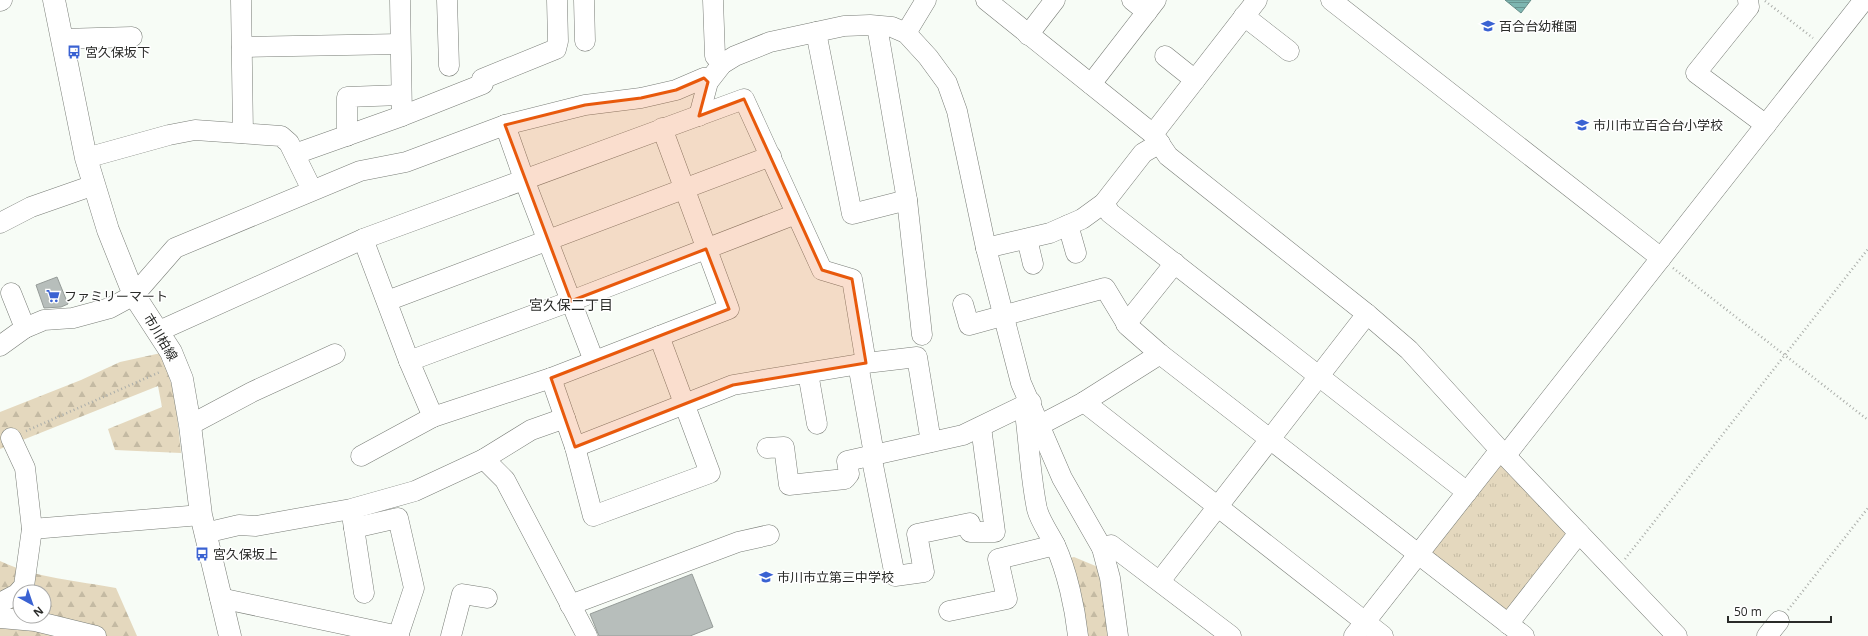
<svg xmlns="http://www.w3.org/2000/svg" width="1868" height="636" font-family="'Open Sans','Noto Sans JP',sans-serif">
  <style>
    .grass { fill: url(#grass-tufts) }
    .forest { fill: url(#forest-firs); fill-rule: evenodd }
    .water { fill: url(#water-rules); stroke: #648c88 }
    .building { fill: #b7bebb; stroke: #969c99 }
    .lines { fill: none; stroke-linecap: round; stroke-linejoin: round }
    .minor-casing { stroke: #797d77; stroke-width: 21 }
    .major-casing { stroke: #797d77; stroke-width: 23 }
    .path { stroke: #aaada9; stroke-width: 2.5; stroke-dasharray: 1 3; stroke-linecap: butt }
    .minor { stroke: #fff; stroke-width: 20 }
    .major { stroke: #fff; stroke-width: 22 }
    .marked { fill: #e8590c; fill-opacity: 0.2; stroke: #e8590c; stroke-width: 3; stroke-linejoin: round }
    .labels { text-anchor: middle; stroke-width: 3; stroke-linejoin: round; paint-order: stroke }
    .poi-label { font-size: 13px; fill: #2a2b29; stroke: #fff; text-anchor: start }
    .street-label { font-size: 13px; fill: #2a2b29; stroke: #fff }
    .neighbourhood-label { font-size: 14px; fill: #2a2b29; stroke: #fff }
  </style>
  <defs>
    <pattern id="grass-tufts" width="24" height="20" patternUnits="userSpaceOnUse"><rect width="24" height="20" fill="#e4d8be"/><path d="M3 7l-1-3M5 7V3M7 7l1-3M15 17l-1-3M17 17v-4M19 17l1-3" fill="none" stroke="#c4baa3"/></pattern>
    <pattern id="forest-firs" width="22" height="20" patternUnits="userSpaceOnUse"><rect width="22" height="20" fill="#e4d8be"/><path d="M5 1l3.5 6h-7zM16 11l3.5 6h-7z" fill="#c4baa3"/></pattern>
    <pattern id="water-rules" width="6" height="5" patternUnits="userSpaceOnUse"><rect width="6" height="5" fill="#7db6b1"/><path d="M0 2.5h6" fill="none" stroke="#679490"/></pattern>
  </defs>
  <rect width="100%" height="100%" fill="#f7fcf6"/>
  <polygon class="grass" points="1500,450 1579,533 1508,624 1418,554"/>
  <g class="forest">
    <polygon points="161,353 175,395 181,453 115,450 108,429 162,407 158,386 0,449 0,412 81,380 120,362"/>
    <polygon points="1074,557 1098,567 1110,636 1079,636 1066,559"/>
    <path d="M 0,561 C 36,578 78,581 116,588 L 137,636 L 0,636 ZM 20,592 L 44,592 L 44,616 L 20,616 Z"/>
  </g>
  <polygon class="water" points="1505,0 1531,0 1521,13"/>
  <g class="building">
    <polygon points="57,277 68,304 61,307 44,308 36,285"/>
    <polygon points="692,574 713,627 690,636 599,636 590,614"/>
  </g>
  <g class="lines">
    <g class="minor-casing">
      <g id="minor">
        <polyline points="241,0 243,133"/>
        <polyline points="400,0 402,116"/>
        <polyline points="447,0 449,66"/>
        <polyline points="584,0 585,41"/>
        <polyline points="713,0 715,56 722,64"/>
        <polyline points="986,0 1153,134 1168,156 1367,314 1409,350 1500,450 1677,636"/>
        <polyline points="1132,0 1147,12"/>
        <polyline points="1331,0 1661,258"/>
        <polyline points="1748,0 1749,7 1696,73 1766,125"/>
        <polyline points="0,1 2,0"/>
        <polyline points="1244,16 1289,51"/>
        <polyline points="877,26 907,200 922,335"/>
        <polyline points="816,32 852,214 907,200"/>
        <polyline points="906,33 926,0"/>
        <polyline points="1028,35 1055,0"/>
        <polyline points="62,39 132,37"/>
        <polyline points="242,47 400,44"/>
        <polyline points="1165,56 1195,80"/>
        <polyline points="1091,84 1156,0"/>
        <polyline points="699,116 708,82 722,64 735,56 770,42 844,26 870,25 892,27 906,33 928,57 947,83 957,111 986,248 1021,383 1062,478 1102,548 1110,578 1118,636"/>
        <polyline points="505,125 524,179 594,361"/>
        <polyline points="1153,134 1257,0"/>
        <polyline points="347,136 347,97 401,95"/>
        <polyline points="295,154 402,116 483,84 482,79 556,49 558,41 557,0"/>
        <polyline points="86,158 169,135 195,130 281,136 289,143 312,190"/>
        <polyline points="1104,203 1110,213 1467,492"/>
        <polyline points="0,223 31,207 94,185"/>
        <polyline points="1068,225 1076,253"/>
        <polyline points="363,239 409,361 433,417 551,378 729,309 662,128"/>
        <polyline points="1027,239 1033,264"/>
        <polyline points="986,248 1050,233 1082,219 1104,203 1143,153 1160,143"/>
        <polyline points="11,293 25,328"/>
        <polyline points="387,301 771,156"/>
        <polyline points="963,304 969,325 1105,288 1128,326 1160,354 1524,636"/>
        <polyline points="1126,324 1175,263"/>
        <polyline points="159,331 363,239 744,99 822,270 852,279 866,363"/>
        <polyline points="0,346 25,328 44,320 73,318 110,308 134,295 175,248 360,171 406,162 505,125 585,105 641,98 676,90 704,78 708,82"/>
        <polyline points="409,361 571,301 796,214"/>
        <polyline points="858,364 874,454"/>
        <polyline points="808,373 817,424"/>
        <polyline points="551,378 575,447 593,516 710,473 659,336"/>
        <polyline points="1084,402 1383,636"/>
        <path d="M 1024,405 C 1029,440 1030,475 1037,509 C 1040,521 1049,533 1055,545 C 1067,571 1075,608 1078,636"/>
        <polyline points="190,425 252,392 335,354"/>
        <polyline points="1040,425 1084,402 1160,354"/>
        <polyline points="575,447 733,385 866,363 917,357 931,442"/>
        <polyline points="767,448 784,447 789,485 845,479 849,474 847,461 963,435 1031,402"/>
        <polyline points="871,455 895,576 924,572 917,534 970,523 970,532 995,532 981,427"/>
        <polyline points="1506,455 1864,0"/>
        <polyline points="361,456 433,417"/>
        <polyline points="484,459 505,480 587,636"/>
        <polyline points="352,515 364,593"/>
        <polyline points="354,528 398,518 414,588 398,636"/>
        <polyline points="32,529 201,515"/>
        <polyline points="205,533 239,525 256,526 351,509 415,491 484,459 531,430 565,418"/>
        <polyline points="1102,548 1111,545 1231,636"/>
        <polyline points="1160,581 1367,314"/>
        <polyline points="220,598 399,636"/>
        <polyline points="0,603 17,594 24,586 32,529 25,468 11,438"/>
        <polyline points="570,605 738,542 769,535"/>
        <polyline points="949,611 1007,599 998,559 1055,545"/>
        <polyline points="0,618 35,621 96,636"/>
        <polyline points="1508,624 1579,533"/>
        <polyline points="451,636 462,594 487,598"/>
        <polyline points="1354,636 1500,450"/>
        <polyline points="1767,636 1779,621"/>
      </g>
    </g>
    <g class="major-casing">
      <polyline id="major" points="54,0 86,158 108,230 134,295 171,352 182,379 190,425 201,515 230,636"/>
    </g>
    <g class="path">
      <polyline points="1765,1 1813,38"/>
      <polyline points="1673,268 1868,420"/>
      <polyline points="26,431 160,372"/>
      <polyline points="1625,559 1868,249"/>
      <polyline points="1788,610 1868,508"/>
    </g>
    <use href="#minor" class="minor"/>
    <use href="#major" class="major"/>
  </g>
  <path class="marked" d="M 704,78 L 708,82 L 699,116 L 744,99 L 822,270 L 852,279 L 866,363 L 733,385 L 575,447 L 551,378 L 729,309 L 706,249 L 571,301 L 505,125 L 585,105 L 641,98 L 676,90 Z"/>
  <defs>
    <g id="school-bare" transform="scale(1.08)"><path d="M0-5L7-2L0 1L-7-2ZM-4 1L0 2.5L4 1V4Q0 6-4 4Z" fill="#3a62d2" stroke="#fff" stroke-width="2.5" paint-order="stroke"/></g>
    <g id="bus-bare" transform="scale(1.08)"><path d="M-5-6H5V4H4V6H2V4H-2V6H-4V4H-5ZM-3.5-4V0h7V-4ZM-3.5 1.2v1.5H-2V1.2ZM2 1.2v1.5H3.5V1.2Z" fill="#3a62d2" stroke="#fff" stroke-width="2.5" paint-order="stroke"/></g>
    <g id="supermarket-bare" transform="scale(1.08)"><path d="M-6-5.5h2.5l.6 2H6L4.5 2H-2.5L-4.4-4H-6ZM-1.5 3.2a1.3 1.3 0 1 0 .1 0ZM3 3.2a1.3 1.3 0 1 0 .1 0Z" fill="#3a62d2" stroke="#fff" stroke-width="2.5" paint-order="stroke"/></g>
  </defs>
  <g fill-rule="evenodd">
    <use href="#school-bare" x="1488" y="26"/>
    <use href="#bus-bare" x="74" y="52"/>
    <use href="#school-bare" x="1582" y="125"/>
    <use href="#supermarket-bare" x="53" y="296"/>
    <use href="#bus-bare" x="202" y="554"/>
    <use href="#school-bare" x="766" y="577"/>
  </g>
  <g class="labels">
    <g class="poi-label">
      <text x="1499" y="31">百合台幼稚園</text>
      <text x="85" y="57">宮久保坂下</text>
      <text x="1593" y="130">市川市立百合台小学校</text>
      <text x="64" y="301">ファミリーマート</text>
      <text x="213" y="559">宮久保坂上</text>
      <text x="777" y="582">市川市立第三中学校</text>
    </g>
    <g class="street-label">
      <text transform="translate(161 337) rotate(59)" y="5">市川柏線</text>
    </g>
    <g class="neighbourhood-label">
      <text x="571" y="310">宮久保二丁目</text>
    </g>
  </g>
  <g transform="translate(32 604) rotate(140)"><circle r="19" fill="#ffffff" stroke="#aaaaa9"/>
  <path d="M0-3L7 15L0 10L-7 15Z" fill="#3a62d2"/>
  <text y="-6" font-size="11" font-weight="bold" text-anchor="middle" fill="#2a2b29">N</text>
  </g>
  <path d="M1728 616v6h103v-6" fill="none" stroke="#2a2b29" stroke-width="2"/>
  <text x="1734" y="616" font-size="12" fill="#2a2b29" stroke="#ffffff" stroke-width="3" paint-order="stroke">50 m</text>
</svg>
